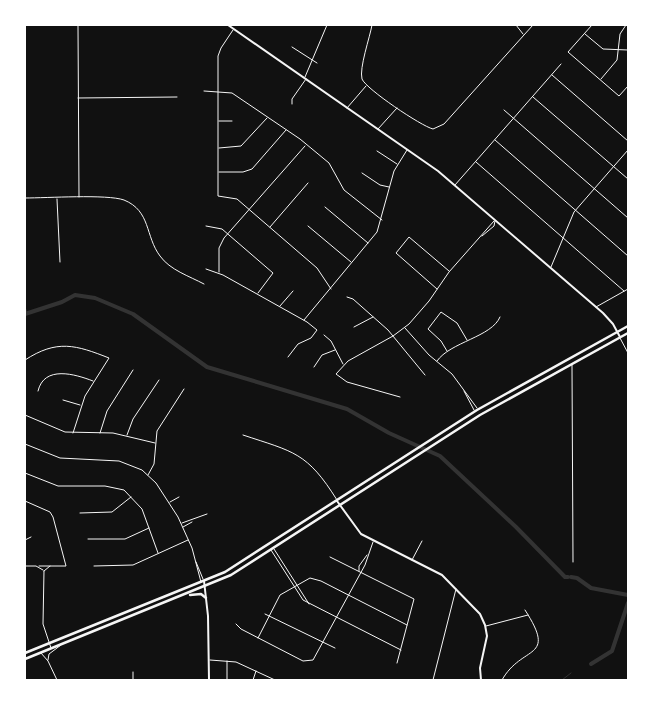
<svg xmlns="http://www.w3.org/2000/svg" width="653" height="705" font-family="'Crimson Pro',serif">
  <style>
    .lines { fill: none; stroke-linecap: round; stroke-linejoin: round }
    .stream { stroke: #333; stroke-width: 1 }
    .river { stroke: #333; stroke-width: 4 }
    .minor { stroke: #f5f5f5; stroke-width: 1 }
    .secondary { stroke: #f5f5f5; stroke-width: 2 }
    .primary { stroke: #f5f5f5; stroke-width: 2.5 }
  </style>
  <rect width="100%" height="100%" fill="#111"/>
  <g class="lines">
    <g class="stream">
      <polyline points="25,307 27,313"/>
      <polyline points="562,680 571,673"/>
    </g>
    <g class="river">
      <polyline points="25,314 62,302 75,295 95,298 133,314 207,367 347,409 389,433 440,456 516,527 565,577 568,577"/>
      <polyline points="571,577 577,578 591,588 628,595"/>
      <polyline points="591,664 612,651 628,603"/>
    </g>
    <g class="minor">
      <polyline points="78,25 79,197"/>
      <path d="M 372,25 C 370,37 359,68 362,79 C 366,89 421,126 433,129 L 444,124 L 533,25"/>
      <polyline points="516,25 523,34"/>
      <polyline points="592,25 568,52 619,96 628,86"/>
      <polyline points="233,30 221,48 218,56 218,196 237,199 317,268 331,289"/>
      <polyline points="585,34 603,49 628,50"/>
      <polyline points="292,47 317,63"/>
      <polyline points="552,75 628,141"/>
      <polyline points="305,77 327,25"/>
      <polyline points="601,79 617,60 620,34 626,25"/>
      <polyline points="204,91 232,93 300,139 329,163 344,190 382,220"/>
      <polyline points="533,97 628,179"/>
      <polyline points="78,98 177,97"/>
      <polyline points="292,104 292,99 306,79"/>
      <polyline points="347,108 366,86"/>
      <polyline points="504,110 628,218"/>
      <polyline points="219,121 232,121"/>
      <polyline points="378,129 397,108"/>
      <polyline points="495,140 628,256"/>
      <polyline points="219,148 241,146 267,118"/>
      <polyline points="377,151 397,164"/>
      <polyline points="476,162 624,291"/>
      <polyline points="219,172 243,172 252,169 286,130"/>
      <polyline points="362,173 380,185 389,187"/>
      <polyline points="455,185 561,64"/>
      <path d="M 25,198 C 47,198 107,194 124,200 C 151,211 145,236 160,256 C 170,270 189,276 204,284"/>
      <polyline points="57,199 60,262"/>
      <polyline points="325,207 368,243"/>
      <polyline points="206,226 222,229 273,273 258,293"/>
      <polyline points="308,226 351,262"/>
      <polyline points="270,227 308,183"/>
      <polyline points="482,236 494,226 495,221"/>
      <polyline points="551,267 574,212 628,150"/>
      <polyline points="206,269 223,275 307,322 317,330 311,338 298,344 288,357"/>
      <polyline points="219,272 219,248 224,238 305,146"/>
      <polyline points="437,289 396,253 409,237 449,271"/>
      <polyline points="347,297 353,299 388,330 425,375"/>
      <polyline points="280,306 293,291"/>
      <polyline points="596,307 628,289"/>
      <polyline points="304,320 377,232 394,171 407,150"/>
      <polyline points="354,327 373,317"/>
      <polyline points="405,328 429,355 452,374 477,408"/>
      <polyline points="324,335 331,341 343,364"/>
      <polyline points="620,338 628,353"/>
      <polyline points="447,351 441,341 428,329 441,312 457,323 467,340"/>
      <path d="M 25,360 C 57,339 76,345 109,358 L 85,396 L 73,433"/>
      <path d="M 437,361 C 450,342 492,337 500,317"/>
      <polyline points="572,365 573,562"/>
      <polyline points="314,367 322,355 335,350"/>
      <path d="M 38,391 C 44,365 75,374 93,381"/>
      <polyline points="464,391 474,410"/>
      <polyline points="400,397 347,382 336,374 348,361 393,336 409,324 429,301 449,272 494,221"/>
      <polyline points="63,400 80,405"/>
      <polyline points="25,415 65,432 113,433 155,443"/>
      <polyline points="100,433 107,411 133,370"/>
      <polyline points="127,435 133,419 159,380"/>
      <path d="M 243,435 C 294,452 307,452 337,500"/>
      <polyline points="25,444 60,458 119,461 142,470 156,483 178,517 192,548 201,582"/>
      <polyline points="25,473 58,486 105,486 124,490 142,509 158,553"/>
      <polyline points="148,475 154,464 157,431 184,389"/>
      <polyline points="25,501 50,512 53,517 66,566 50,566 44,571"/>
      <polyline points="170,502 179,497"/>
      <polyline points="80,513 112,512 131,497"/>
      <polyline points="182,523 207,514"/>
      <polyline points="183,527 192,522"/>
      <polyline points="88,539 125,539 149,528"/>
      <polyline points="25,540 31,537"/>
      <polyline points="274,549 309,604"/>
      <polyline points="271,550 303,600 401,650"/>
      <polyline points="330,557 414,599 397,663"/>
      <polyline points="412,560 422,541"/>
      <polyline points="196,562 203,579"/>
      <polyline points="25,566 36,566 43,570"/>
      <polyline points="39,566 50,566"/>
      <polyline points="94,566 133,565 188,540"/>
      <polyline points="44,571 43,624 51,648"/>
      <polyline points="359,571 359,566 367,555"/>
      <polyline points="265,614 335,648"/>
      <polyline points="236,624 241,629 303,661 313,660 365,565 373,542"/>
      <polyline points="486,626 528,615"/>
      <polyline points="258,638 280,595 310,578 321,581 407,625"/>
      <polyline points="41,653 48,661 57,680"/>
      <polyline points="48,660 49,654 61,645"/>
      <polyline points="210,660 236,662 275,680"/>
      <polyline points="133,672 133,680"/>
      <polyline points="227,680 227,661"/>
      <polyline points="253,680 256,671"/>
      <polyline points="433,680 456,589"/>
      <path d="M 502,680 C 522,644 558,661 525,610"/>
    </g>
    <g class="secondary">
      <polyline points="228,25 438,171 603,313 613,324 620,337"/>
      <polyline points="337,501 361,534 442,575 480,614 485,625 487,636 480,668 481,680"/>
      <polyline points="204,581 208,616 209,680"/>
    </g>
    <g class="primary">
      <polyline points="190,595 201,594 206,598"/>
      <polyline points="25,653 225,572 477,410 628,326"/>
      <polyline points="25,659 231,575 480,415 628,333"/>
    </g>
  </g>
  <rect width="653" height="705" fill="none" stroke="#ffffff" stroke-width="52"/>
</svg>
